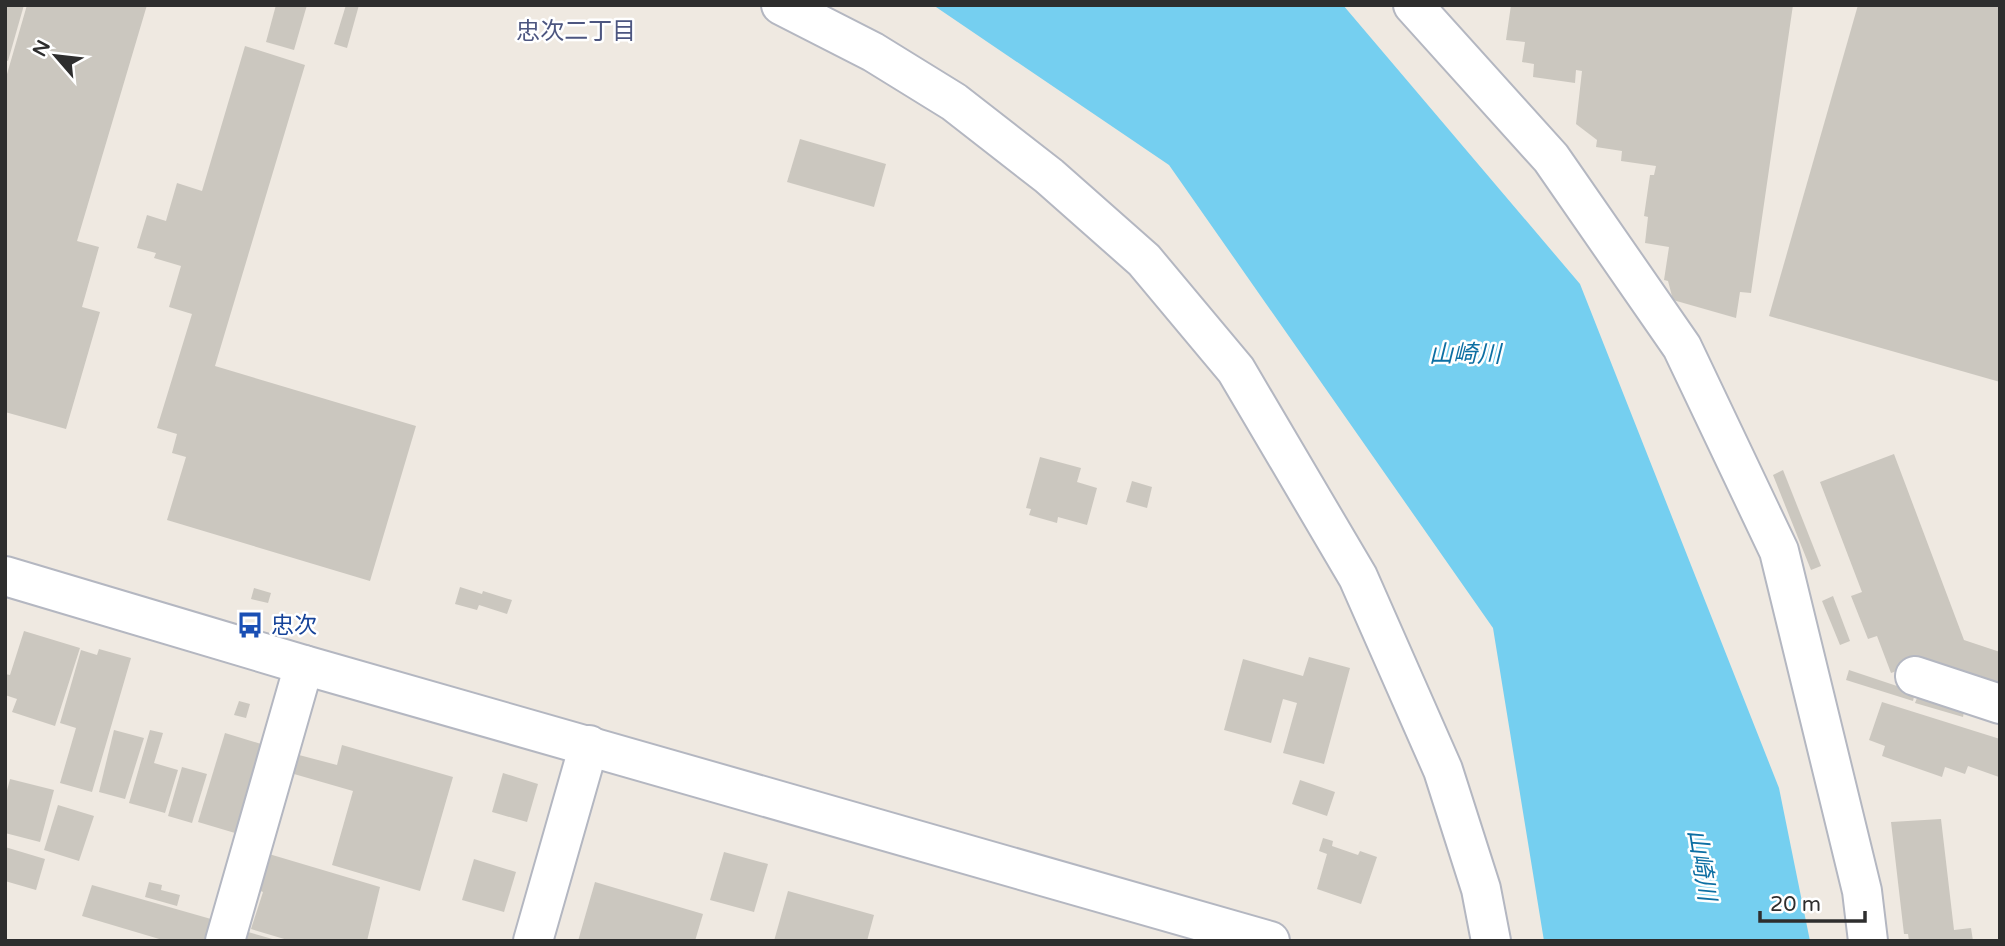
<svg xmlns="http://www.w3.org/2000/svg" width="2005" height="946" font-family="'Varela Round','Noto Sans JP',sans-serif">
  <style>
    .water { fill: #75cff0 }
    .building { fill: #cbc7bf }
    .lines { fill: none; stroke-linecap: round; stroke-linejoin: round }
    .minor-casing { stroke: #b4b7c1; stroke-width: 42 }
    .minor { stroke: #fff; stroke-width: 38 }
    .labels { text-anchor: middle; stroke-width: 5; stroke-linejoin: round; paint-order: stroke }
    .transit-label { font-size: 23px; fill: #164399; stroke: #fff; text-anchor: start }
    .neighbourhood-label { font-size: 24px; fill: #4d5680; stroke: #fff }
    .water-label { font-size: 24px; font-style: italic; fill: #0d6fa3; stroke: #fff }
  </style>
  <rect width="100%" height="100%" fill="#efe9e1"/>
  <polygon class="water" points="933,5 1343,5 1580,284 1779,788 1810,941 1544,941 1493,628 1169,165"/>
  <g class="building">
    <polygon points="5,5 24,5 8,61 5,60"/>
    <polygon points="27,5 147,5 77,241 99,247 82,307 100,312 66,429 5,412 5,81"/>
    <polygon points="276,5 307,5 294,50 266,42"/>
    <polygon points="346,5 359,5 347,48 334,44"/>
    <polygon points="1511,5 1793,5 1751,293 1740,292 1736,318 1673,300 1668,281 1664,280 1669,247 1645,243 1648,217 1644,216 1650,175 1654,175 1656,166 1621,161 1622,151 1596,147 1597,140 1576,124 1582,71 1576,70 1575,83 1533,77 1534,64 1522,62 1525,42 1506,40"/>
    <polygon points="1858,5 2000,5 2000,382 1769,316"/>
    <polygon points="245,46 305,65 215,366 416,426 370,581 167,520 186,457 172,453 177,434 157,428 192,314 169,307 181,266 154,258 156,253 137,248 147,215 166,221 177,183 202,191"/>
    <polygon points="800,139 886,164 874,207 787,182"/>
    <polygon points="1894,454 1964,640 2000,652 2000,692 1914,665 1891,673 1877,636 1868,639 1851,596 1862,592 1820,482"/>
    <polygon points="1040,457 1081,468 1077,482 1097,488 1087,525 1058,517 1057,523 1029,515 1031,509 1026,508"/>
    <polygon points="1783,470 1821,566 1811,570 1773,475"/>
    <polygon points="1132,481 1152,487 1147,508 1126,502"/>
    <polygon points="460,587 482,594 483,591 512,600 507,614 479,605 477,610 455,604"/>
    <polygon points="254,588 271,593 268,603 251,599"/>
    <polygon points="1833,596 1850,641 1840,645 1822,601"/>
    <polygon points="24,631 80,648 55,726 12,712 17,699 5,695 5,674 10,675"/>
    <polygon points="99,649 131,658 92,792 60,783 76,728 60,723 81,650 97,655"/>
    <polygon points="1309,657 1350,668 1324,764 1283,753 1297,703 1283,699 1271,743 1224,730 1243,659 1303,676"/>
    <polygon points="1849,670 1915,692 1913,701 1846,680"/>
    <polygon points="1919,693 1965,707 1963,717 1915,703"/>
    <polygon points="239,701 250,704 246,718 234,715"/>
    <polygon points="1882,702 2000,739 1999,777 1968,766 1965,774 1945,767 1942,777 1882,756 1885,746 1869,740"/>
    <polygon points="114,730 144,738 125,799 99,792"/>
    <polygon points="150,730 163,733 154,763 178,770 165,813 129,803"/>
    <polygon points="225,733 261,744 235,833 198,822"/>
    <polygon points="342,745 453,777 420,891 332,865 353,791 294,774 299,755 337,765"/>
    <polygon points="182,767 207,774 192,823 168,816"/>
    <polygon points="503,773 538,784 527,822 492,812"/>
    <polygon points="10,779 54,790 40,842 5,833 5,798"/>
    <polygon points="1300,780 1335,792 1327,816 1292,804"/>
    <polygon points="58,805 94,816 79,861 44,850"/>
    <polygon points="1941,819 1954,930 1971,928 1973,941 1909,941 1908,934 1904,934 1891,822"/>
    <polygon points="1323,838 1333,841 1332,846 1358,855 1360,851 1377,857 1361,904 1317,889 1327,854 1319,851"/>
    <polygon points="5,847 45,859 36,890 5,881"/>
    <polygon points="724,852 768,864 754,912 710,900"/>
    <polygon points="269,854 380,887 367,941 291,941 251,929 263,892 258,890"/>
    <polygon points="474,859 516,872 504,912 462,900"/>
    <polygon points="149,882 162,885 161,890 180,895 177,906 145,897"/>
    <polygon points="595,882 703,914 695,941 578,941"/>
    <polygon points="92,885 211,919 204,941 166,941 82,916"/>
    <polygon points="788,891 874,915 867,941 774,941"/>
    <polygon points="248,932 276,940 276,941 245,941"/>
  </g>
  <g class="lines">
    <g class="minor-casing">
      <g id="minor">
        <polyline points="781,5 873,52 954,102 1049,176 1144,260 1236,370 1358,577 1443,770 1481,889 1491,941"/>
        <polyline points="1413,5 1551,158 1682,347 1779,551 1862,891 1868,941"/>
        <polyline points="5,576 304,665 1270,941"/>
        <polyline points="1915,676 2000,704"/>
        <polyline points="225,941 304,665"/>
        <polyline points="533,941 589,745"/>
      </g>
    </g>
    <use href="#minor" class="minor"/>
  </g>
  <defs>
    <g id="bus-bare" transform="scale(2.1)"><path d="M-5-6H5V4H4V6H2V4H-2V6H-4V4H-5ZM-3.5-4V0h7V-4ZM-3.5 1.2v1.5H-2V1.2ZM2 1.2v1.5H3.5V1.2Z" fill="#1a4fb4" stroke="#fff" stroke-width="2.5" paint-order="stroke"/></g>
  </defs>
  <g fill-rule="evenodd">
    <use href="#bus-bare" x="250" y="625"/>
  </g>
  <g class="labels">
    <g class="transit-label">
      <text x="271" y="633">忠次</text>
    </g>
    <g class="neighbourhood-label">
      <text x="576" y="39">忠次二丁目</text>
    </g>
    <g class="water-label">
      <text x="1465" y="362">山崎川</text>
      <text transform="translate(1702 865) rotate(81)" y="8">山崎川</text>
    </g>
  </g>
  <rect width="2005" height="946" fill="none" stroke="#2e2e2e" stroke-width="14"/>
  <g transform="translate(56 56) rotate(298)" stroke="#ffffff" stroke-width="5" paint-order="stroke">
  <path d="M0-5L12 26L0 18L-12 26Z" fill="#2e2e2e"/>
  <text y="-10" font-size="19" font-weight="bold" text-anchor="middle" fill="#2e2e2e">N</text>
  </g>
  <path d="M1760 911v10h105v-10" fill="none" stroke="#2e2e2e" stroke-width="3.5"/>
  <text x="1770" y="911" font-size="21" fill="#2e2e2e" stroke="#ffffff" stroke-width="5" paint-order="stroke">20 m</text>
</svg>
